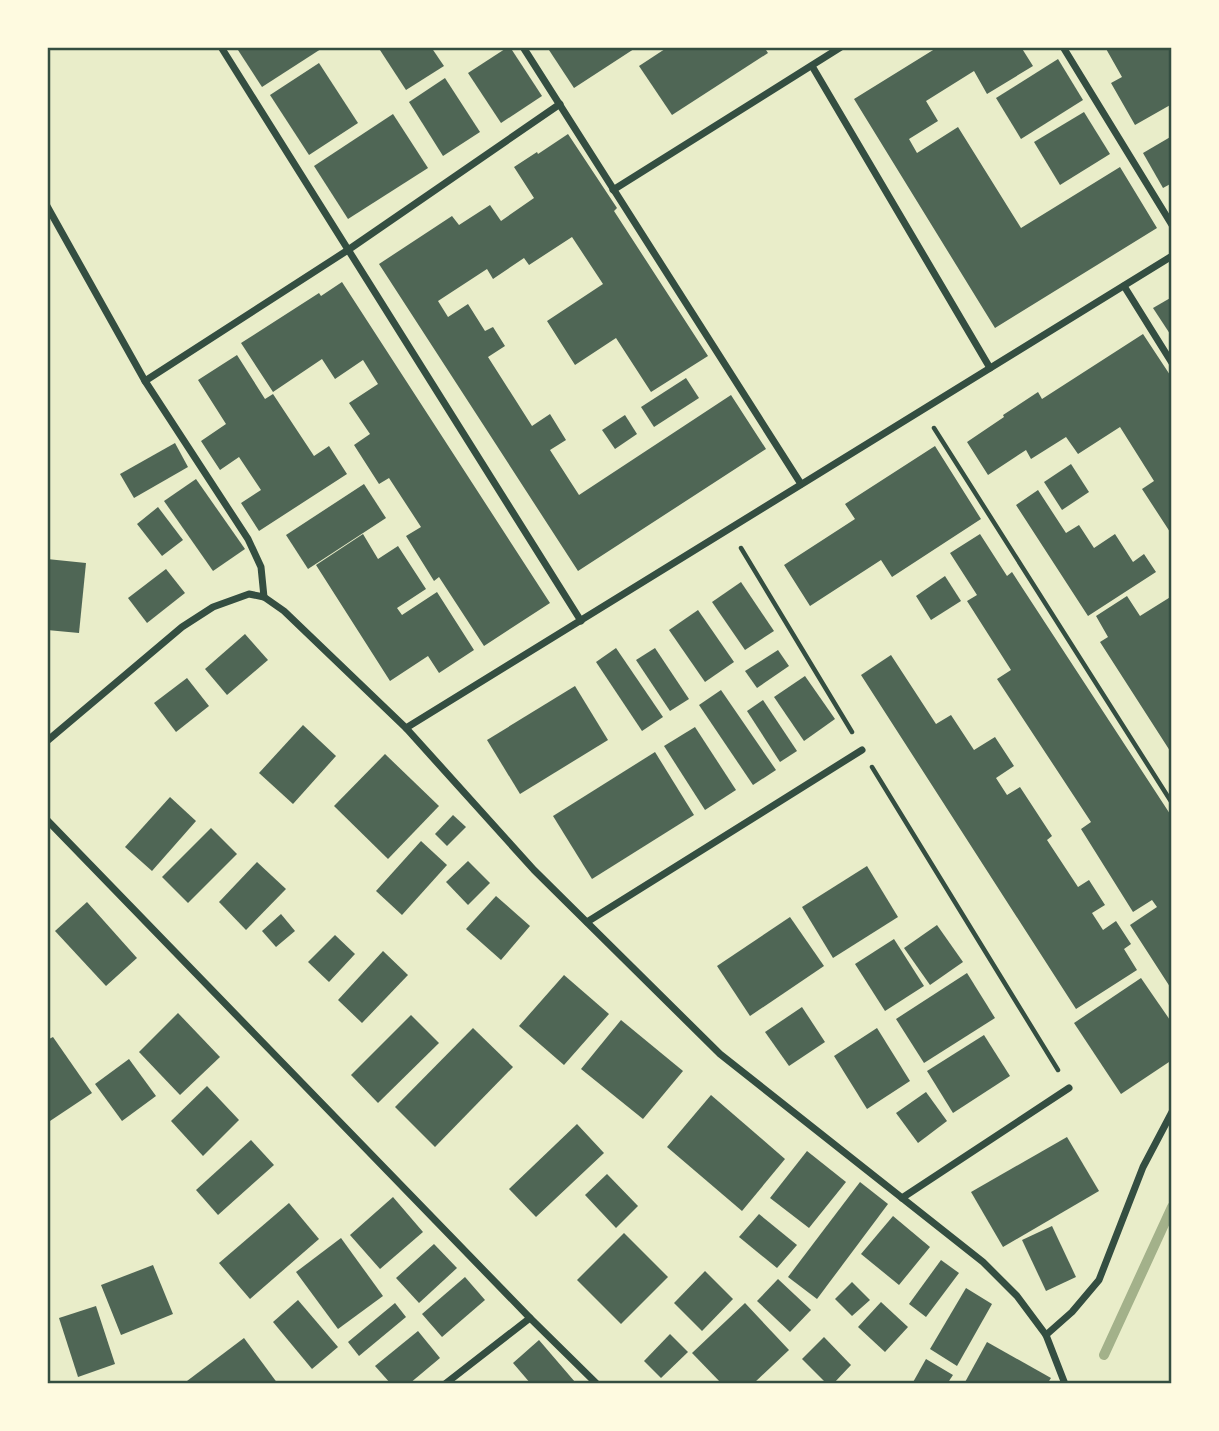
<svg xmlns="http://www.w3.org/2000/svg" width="1219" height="1431" font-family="Signika,sans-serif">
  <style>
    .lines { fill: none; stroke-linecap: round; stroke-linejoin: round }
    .stream { stroke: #a3b18a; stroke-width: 10 }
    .building { fill: #4f6655 }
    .path { stroke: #344e41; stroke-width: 4.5 }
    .minor { stroke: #344e41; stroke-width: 7 }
    .neatline { fill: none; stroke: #344e41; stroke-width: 2.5 }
  </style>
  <rect width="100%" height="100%" fill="#e9edc9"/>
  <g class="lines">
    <polyline class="stream" points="1104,1355 1172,1207"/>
  </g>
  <g class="building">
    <polygon points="236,47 324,47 262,87"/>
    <polygon points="378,47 431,47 444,66 406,90"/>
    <polygon points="508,47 510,47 542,96 501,123 468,73"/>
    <polygon points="547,47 637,47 574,88"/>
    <polygon points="668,47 764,47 768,53 672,115 639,66"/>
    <polygon points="938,47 1021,47 1033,66 987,94 974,71 926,101 938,121 909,139 917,153 958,127 1021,228 1120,167 1157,228 995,328 854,99"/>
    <polygon points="1105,47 1172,47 1172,104 1135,125 1111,83 1122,77"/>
    <polygon points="1058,59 1083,100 1021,139 996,98"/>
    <polygon points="319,63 358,123 309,155 270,95"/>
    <polygon points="445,78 480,132 443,156 409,102"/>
    <polygon points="1084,112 1110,154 1060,185 1034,142"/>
    <polygon points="393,114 428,168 348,219 314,166"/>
    <polygon points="568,134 617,208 614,211 708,356 651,392 616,338 575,365 547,321 603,284 572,237 529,265 524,258 493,279 487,269 438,301 448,317 468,304 485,331 493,327 505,346 488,357 532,426 550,414 566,440 550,450 579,495 731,395 766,449 578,571 379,264 452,216 459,225 490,205 501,221 534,198 514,167 537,152 538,154"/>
    <polygon points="1172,136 1172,183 1163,188 1143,153"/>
    <polygon points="342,282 550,603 484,646 439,577 434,581 406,536 421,527 389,478 379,484 354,445 370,434 349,403 378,384 363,360 335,379 322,359 273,392 241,343 319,293 321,296"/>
    <polygon points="1172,297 1172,337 1153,308"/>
    <polygon points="1143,334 1172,378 1172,531 1170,532 1142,489 1154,481 1120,427 1078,454 1066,437 1031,459 1026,450 988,475 967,442 1004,417 1003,415 1038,392 1042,399"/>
    <polygon points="237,355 265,399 273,394 314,456 329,446 347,474 259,531 241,503 261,490 239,457 220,470 201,441 226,424 198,380"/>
    <polygon points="686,378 699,398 654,427 641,407"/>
    <polygon points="625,415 637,434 615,449 602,430"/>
    <polygon points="175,443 188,467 134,498 120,474"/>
    <polygon points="935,446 981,519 892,577 881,560 810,606 784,565 855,519 845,504"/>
    <polygon points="1071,464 1089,492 1062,510 1044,482"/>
    <polygon points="196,479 245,549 213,571 164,501"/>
    <polygon points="364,484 386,518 308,569 286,535"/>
    <polygon points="1038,490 1066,533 1079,525 1094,548 1115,534 1133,562 1144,554 1156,572 1088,616 1016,505"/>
    <polygon points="158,507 183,540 162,556 137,524"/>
    <polygon points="363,534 378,559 398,546 426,589 397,608 402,615 437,592 474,650 439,673 428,656 390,681 316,565"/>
    <polygon points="980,534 1007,576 1012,572 1172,817 1172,990 1130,925 1157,907 1152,900 1133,912 1081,829 1091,822 997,679 1011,670 967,601 977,595 950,553"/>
    <polygon points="47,559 86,563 79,633 47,630"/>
    <polygon points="166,569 185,593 147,623 128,598"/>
    <polygon points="945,576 961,601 931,620 916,596"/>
    <polygon points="741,582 774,631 745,650 712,602"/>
    <polygon points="1127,596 1140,616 1172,596 1172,754 1100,642 1108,637 1096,616"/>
    <polygon points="698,610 734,662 705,682 669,630"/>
    <polygon points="245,634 268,660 227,695 205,669"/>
    <polygon points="616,648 663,717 642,731 596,662"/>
    <polygon points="655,648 689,699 670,711 636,660"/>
    <polygon points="778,650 789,666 757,688 745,671"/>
    <polygon points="891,655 936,724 951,715 974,750 995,737 1014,766 996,778 1007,795 1020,787 1052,836 1047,840 1078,887 1089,880 1105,905 1092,913 1103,930 1116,921 1131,944 1124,949 1137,970 1076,1009 861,675"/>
    <polygon points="805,676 835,719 804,741 774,697"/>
    <polygon points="187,678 209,706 176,732 154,703"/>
    <polygon points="575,686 608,740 520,794 487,740"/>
    <polygon points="721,690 776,770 753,785 699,705"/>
    <polygon points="763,700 797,751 780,762 747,711"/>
    <polygon points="303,725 336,756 293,804 259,773"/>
    <polygon points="695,727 736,790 705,810 664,746"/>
    <polygon points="655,752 694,815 592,879 553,816"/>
    <polygon points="385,754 439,806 388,859 334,806"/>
    <polygon points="170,797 196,821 152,871 125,847"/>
    <polygon points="453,815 466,827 447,846 435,834"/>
    <polygon points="211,828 237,854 188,903 162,877"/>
    <polygon points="421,841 447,865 402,915 376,891"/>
    <polygon points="468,861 490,883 468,905 446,882"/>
    <polygon points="257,862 286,889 246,930 219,902"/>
    <polygon points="867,866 898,917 833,958 802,907"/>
    <polygon points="496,896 530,926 501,960 466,929"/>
    <polygon points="87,902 137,958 106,986 55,931"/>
    <polygon points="281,914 295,931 276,947 262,931"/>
    <polygon points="790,917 824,966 750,1016 717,966"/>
    <polygon points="937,925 963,962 930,985 904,948"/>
    <polygon points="335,935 355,954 329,982 308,962"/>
    <polygon points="894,939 924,986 885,1011 855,964"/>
    <polygon points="383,951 408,975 362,1023 338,1000"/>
    <polygon points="967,973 995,1018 924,1063 896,1019"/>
    <polygon points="564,975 609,1014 564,1065 519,1026"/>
    <polygon points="1141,978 1172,1023 1172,1060 1121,1094 1074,1023"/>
    <polygon points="802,1007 825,1042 789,1066 765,1032"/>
    <polygon points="178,1013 220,1057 180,1095 139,1052"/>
    <polygon points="411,1015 439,1043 378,1103 351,1075"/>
    <polygon points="621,1020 683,1071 643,1119 581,1069"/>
    <polygon points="473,1028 513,1067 435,1147 395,1107"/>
    <polygon points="877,1028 910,1081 867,1109 834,1056"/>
    <polygon points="984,1035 1010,1076 953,1113 927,1071"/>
    <polygon points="53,1037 92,1093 47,1123 47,1040"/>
    <polygon points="129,1059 156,1096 122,1121 95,1084"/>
    <polygon points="207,1086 239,1120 203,1156 171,1121"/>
    <polygon points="926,1092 947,1121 918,1143 896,1113"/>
    <polygon points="711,1095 785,1159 742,1211 667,1147"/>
    <polygon points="577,1124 604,1153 536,1217 509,1189"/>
    <polygon points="1067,1137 1099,1191 1003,1247 971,1192"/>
    <polygon points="251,1140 274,1165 218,1215 196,1190"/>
    <polygon points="807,1151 846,1182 809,1228 770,1198"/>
    <polygon points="607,1174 638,1206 616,1228 585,1195"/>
    <polygon points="860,1182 888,1204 817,1299 788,1277"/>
    <polygon points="393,1197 423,1232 380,1269 350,1235"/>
    <polygon points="289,1203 319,1239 250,1299 219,1263"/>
    <polygon points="759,1214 797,1245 777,1268 739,1237"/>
    <polygon points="893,1216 930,1247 899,1285 861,1254"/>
    <polygon points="1052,1226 1076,1277 1046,1291 1022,1240"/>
    <polygon points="624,1233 668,1277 621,1324 577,1280"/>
    <polygon points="341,1238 383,1296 338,1329 296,1272"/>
    <polygon points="434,1244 457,1268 419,1303 396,1278"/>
    <polygon points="941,1260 959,1273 926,1317 909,1304"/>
    <polygon points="153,1265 173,1314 121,1335 101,1285"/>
    <polygon points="705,1271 733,1299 702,1331 674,1303"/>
    <polygon points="465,1277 485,1300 442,1337 422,1314"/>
    <polygon points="778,1279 811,1310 790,1332 757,1301"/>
    <polygon points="852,1282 870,1300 852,1316 835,1299"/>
    <polygon points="966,1288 992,1304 957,1366 930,1349"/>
    <polygon points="298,1300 338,1347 312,1369 273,1322"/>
    <polygon points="881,1302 908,1327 885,1352 858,1327"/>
    <polygon points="395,1303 406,1317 359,1356 348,1342"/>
    <polygon points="745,1303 789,1350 753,1384 722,1384 692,1353"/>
    <polygon points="96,1306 115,1364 78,1377 59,1318"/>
    <polygon points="418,1331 440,1358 409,1384 391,1384 375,1366"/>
    <polygon points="670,1334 688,1352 661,1378 644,1361"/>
    <polygon points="824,1337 851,1365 833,1384 827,1384 802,1359"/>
    <polygon points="244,1338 278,1384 183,1384"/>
    <polygon points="539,1340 575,1382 573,1384 531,1384 513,1363"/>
    <polygon points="987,1342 1051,1378 1047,1384 964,1384"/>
    <polygon points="926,1359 953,1375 947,1384 912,1384"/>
  </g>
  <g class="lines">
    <g class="path">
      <polyline points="934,428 1172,803"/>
      <polyline points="741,548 852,732"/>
      <polyline points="872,767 1058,1070"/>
    </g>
    <g class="minor">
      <polyline points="221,47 581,621"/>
      <polyline points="523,47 801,484"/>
      <polyline points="1063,47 1172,225"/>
      <polyline points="812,66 990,368"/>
      <polyline points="613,190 841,47"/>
      <polyline points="47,206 145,381 248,539 261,567 264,597"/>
      <polyline points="1124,286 1172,363"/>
      <polyline points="145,381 348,250 560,104"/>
      <polyline points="406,728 1172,256"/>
      <polyline points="47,741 182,627 213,607 249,594 264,597 284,611 406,728 534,870 720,1054 983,1262 1017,1296 1046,1335 1065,1384"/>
      <polyline points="47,820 530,1318 597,1384"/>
      <polyline points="587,922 862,750"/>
      <polyline points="902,1198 1069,1088"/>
      <polyline points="1046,1335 1072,1312 1099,1280 1143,1167 1172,1112"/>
      <polyline points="445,1384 530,1318"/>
    </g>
  </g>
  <rect width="1219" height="1431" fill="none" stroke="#fefae0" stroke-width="98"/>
  <rect x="49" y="49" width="1121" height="1333" class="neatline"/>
</svg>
